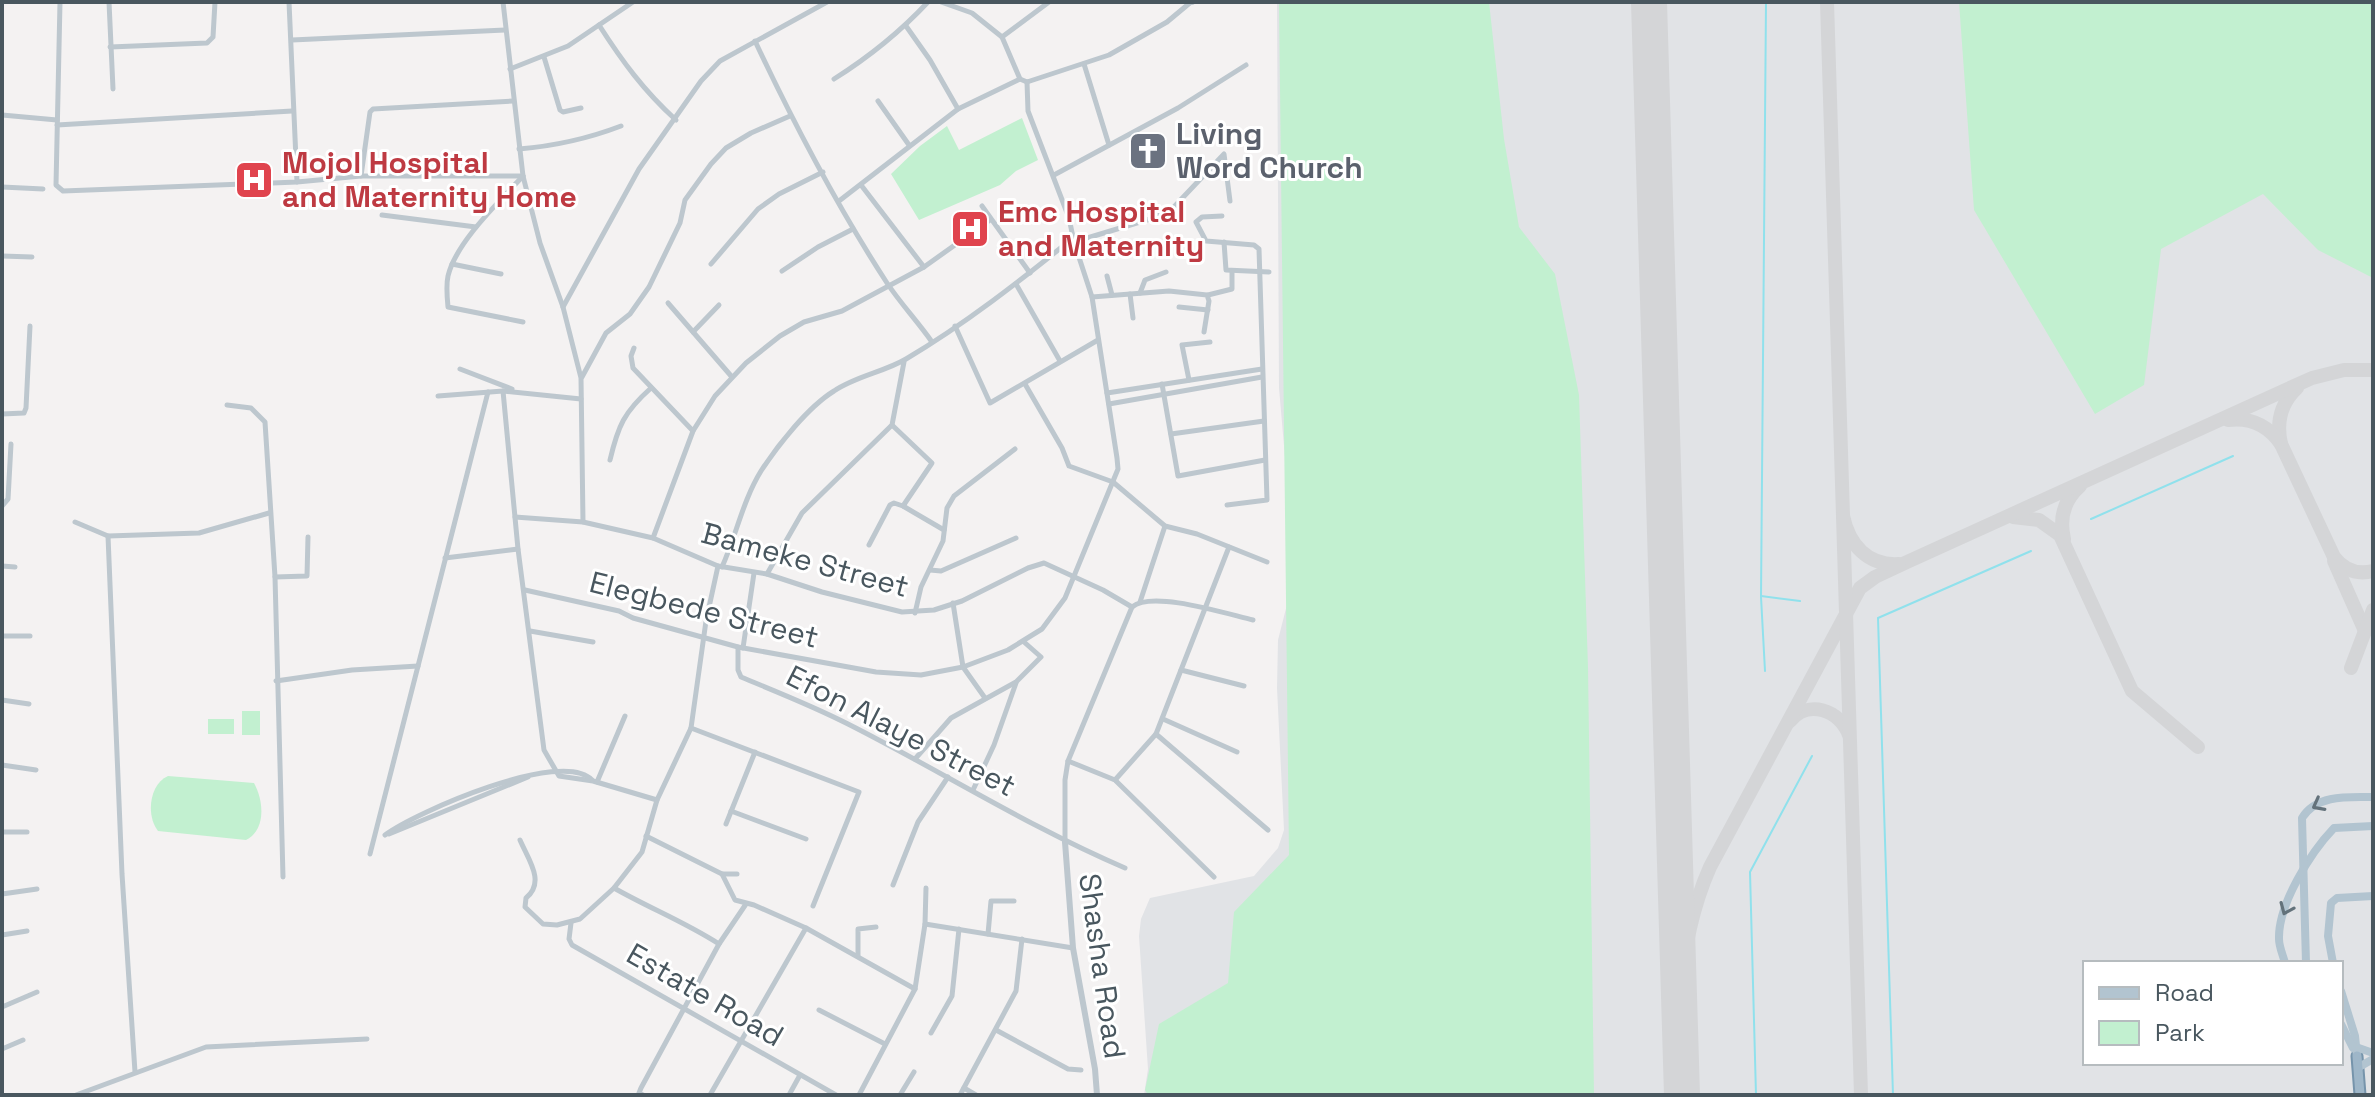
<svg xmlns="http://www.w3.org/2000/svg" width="2375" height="1097" font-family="'Space Grotesk',sans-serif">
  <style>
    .airport { fill: #e1e3e6; fill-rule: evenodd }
    .green { fill: #c2f0d0 }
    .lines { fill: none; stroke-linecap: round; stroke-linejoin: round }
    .stream { stroke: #90e1ec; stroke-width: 2 }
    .taxiway { stroke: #d4d5d7; stroke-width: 14 }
    .runway { stroke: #d4d5d7; stroke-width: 36 }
    .trunk-casing { stroke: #7694ab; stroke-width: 13 }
    .minor { stroke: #bdc7ce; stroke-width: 5 }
    .tertiary { stroke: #bdc7ce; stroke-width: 6 }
    .primary { stroke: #b2c4d0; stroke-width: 8 }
    .trunk { stroke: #9eb6c8; stroke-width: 9 }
    .oneway { stroke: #63727b }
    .labels { text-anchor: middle; stroke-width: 6; stroke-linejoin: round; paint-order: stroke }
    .worship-label { font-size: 30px; font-weight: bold; fill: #5b616d; stroke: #fff; text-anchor: start }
    .health-label { font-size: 30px; font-weight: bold; fill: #be3a42; stroke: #fff; text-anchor: start }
    .street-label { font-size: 30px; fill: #49575f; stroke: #fff }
  </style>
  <rect width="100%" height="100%" fill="#f4f2f2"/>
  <path class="airport" d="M 1277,2 L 2373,2 L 2373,1095 L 1144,1095 L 1148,1069 L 1139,936 L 1141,919 L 1150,898 L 1254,876 L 1278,848 L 1284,830 L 1277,688 L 1278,640 L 1295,573 L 1279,388 ZM 2085,963 L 2341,963 L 2341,1063 L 2085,1063 Z"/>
  <g class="green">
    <polygon points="1279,2 1489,2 1504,139 1519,227 1555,274 1579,395 1588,667 1594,1095 1148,1095 1145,1090 1159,1024 1228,983 1234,912 1289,855"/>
    <polygon points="1959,2 2373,2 2373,278 2318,250 2263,194 2161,249 2144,385 2095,414 1974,210"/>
    <polygon points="1022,118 1038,160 1016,171 1000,185 919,220 891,174 920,146 947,126 959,150"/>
    <rect x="242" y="711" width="18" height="24"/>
    <rect x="208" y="719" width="26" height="15"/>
    <path d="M 168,776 L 254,783 C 264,801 266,830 246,840 L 158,831 C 146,816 149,784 168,776 Z"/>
  </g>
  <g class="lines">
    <g class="stream">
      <polyline points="2091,519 2233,456"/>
      <polyline points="1761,596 1800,601"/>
      <polyline points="1765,671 1761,597 1766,2"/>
      <polyline points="1756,1095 1750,872 1812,756"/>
      <polyline points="1893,1095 1878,618 2031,551"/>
    </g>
    <g class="taxiway">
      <polyline points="1827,2 1843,516"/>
      <polyline points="1650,13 1653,2"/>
      <path d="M 2297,388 C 2281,403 2276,422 2281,444 L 2334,557 C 2344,570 2357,575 2373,571"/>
      <path d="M 2228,420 C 2251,417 2268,425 2281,444"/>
      <polyline points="2013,517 2039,520 2060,535 2132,691 2198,747"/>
      <path d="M 2064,539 C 2059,518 2064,500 2080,486"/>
      <polyline points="2334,561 2365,631"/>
      <polyline points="2351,668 2373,610"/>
      <path d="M 1790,721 C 1808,699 1840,710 1849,735"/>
      <path d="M 1680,999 C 1683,953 1691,910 1710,867 L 1860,588 L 1875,577 L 1907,562 L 2312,378 L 2344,370 L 2373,370"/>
      <path d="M 1861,1095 L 1843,516 C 1849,545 1868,566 1899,564"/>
    </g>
    <polyline class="runway" points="1649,2 1682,1095"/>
    <g class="trunk-casing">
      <polyline id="trunk" points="2357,1056 2360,1095"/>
    </g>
    <g class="minor">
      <polyline points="60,2 56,185 63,191 297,182 361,176 523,176"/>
      <polyline points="109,2 113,89"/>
      <polyline points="289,2 297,182"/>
      <polyline points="503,2 523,176 540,243 563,307 581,378 583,522"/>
      <polyline points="941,2 972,13 1002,37 1020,79"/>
      <path d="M 599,25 C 622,61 644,91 676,120"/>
      <polyline points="906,26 930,60 958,109"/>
      <polyline points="1002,37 1049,2"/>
      <polyline points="292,40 505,30"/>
      <path d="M 755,41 C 794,124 837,206 887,283 C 901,304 918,322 932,342"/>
      <polyline points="110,47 207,43 213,37 215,2"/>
      <polyline points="544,57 560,110 563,112 581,108"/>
      <polyline points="1084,64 1109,145"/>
      <polyline points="510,69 568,46 633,2"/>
      <path d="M 834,79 C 869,57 900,32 928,2"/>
      <polyline points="1027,82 1109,55 1167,22 1191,2"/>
      <polyline points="878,101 909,145"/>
      <polyline points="2,115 57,120"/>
      <polyline points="57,125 292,111"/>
      <path d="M 519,149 C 555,146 587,139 621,126"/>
      <polyline points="1054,175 1178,108 1246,65"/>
      <polyline points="361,176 370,112 373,109 513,101"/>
      <path d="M 523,176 C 500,201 456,242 448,276 C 446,285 447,297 448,307 L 523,322"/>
      <polyline points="861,185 924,267"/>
      <polyline points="2,187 43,189"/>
      <polyline points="839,201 958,109 1020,79 1027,82"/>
      <polyline points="982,206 1030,273"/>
      <polyline points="382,215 476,227"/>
      <polyline points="1222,216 1202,217 1196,222 1206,241 1254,245 1259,249 1267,500 1227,505"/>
      <polyline points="1074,242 1150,219 1172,209 1224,154 1230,201"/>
      <polyline points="1224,242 1226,270 1269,272"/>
      <polyline points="2,256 32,257"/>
      <polyline points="452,264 501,274"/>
      <polyline points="711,264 758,209 779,194 823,172"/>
      <polyline points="782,271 818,247 853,229"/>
      <polyline points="1107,276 1112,295"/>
      <polyline points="1016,284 1060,361"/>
      <polyline points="1140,293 1145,280 1166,272"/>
      <polyline points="1130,294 1133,318"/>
      <polyline points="1208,295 1232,289 1232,272"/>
      <polyline points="1092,297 1169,291 1207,295 1209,301 1204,332"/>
      <polyline points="668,303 732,377"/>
      <polyline points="563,307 639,169 701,81 720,61 827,2"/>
      <polyline points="1179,307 1208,310"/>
      <polyline points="955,326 990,403 1098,340"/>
      <polyline points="693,332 719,305"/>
      <polyline points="634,348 631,356 633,368 693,431"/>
      <polyline points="460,369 512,389"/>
      <polyline points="582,377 606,333 630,314 649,287 680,223 685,200 711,164 726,148 751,133 790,116"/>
      <polyline points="1189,380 1182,345 1210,342"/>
      <polyline points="1025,384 1062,448 1069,466 1113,482 1165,526 1197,534 1267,562"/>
      <polyline points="1162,384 1178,476 1265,460"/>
      <polyline points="503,391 518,549 544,750 559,776 593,781 657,800"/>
      <polyline points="1107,393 1262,369"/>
      <polyline points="438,396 503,391 581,399"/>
      <polyline points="1109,404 1262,377"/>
      <polyline points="227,405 251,408 265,422 275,577 283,877"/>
      <polyline points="2,414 24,413 26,408 30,326"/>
      <polyline points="892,425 932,463 903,506"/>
      <polyline points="1171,434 1264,421"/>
      <path d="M 610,460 C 618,426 624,412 651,388"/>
      <polyline points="2,506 8,499 11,444"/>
      <path d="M 515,517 L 583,522 L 653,538 L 718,566 L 767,574 L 822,592 L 902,612 L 934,610 L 962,601 L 1028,568 L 1044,563 L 1103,590 L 1132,607 C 1152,590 1227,614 1253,620"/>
      <polyline points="75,522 108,536 199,533 269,513"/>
      <polyline points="108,536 122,874 135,1072"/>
      <polyline points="653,538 693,431 715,396 746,363 780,336 804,322 842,311 924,267 990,220"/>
      <polyline points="869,545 890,505 894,503 903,506 944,530"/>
      <polyline points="445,558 518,549"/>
      <polyline points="2,566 15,567"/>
      <path d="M 722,567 C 736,536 743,500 761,471 C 778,445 808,407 834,391 C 856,376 884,372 906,359 C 965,324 1020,281 1073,238"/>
      <polyline points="930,570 941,571 1016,538"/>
      <polyline points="767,574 802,513 892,425 904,362"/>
      <polyline points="275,577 307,576 308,537"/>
      <polyline points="525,590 619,611 633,618 738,647 876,672 921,675 963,667 1008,650 1042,629 1065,598 1118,469 1117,458 1092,297 1074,242 1069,218 1028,111 1027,82"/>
      <polyline points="1140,602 1165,526"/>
      <polyline points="953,603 963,667 985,698"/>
      <polyline points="915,613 921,587 943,541 947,508 954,496 1015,449"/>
      <polyline points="530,631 593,642"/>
      <polyline points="2,636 30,636"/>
      <path d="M 738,647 L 738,670 L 741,677 C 777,692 813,706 848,724 C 941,771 1029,827 1125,868"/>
      <polyline points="743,648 754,573"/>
      <polyline points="1181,670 1244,686"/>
      <polyline points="276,681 352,670 418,666"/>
      <polyline points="2,700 29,704"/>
      <polyline points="1163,719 1237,752"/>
      <polyline points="691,728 859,792 813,906"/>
      <polyline points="1156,734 1268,830"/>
      <polyline points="915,759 951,718 1016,682 1041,657 1024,642"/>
      <polyline points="1068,761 1115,780 1214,877"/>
      <polyline points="2,765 36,770"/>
      <polyline points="1115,780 1156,734 1229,547"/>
      <polyline points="597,782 625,716"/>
      <polyline points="973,790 994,745 1016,683"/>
      <polyline points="731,811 806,839"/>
      <polyline points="726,824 755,752"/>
      <polyline points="2,832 27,832"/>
      <polyline points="389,834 528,777"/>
      <path d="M 385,835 C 416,812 562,748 592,780"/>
      <polyline points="646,836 722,874 737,874"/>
      <path d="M 520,840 C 528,859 546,882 526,898 L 525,907 L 543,924 L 557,925 L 580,919 L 614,888 L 642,852 L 657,800 L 691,728 L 706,621 L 718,566"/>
      <polyline points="1065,842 1065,780 1068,761 1132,607"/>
      <polyline points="370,854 488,392"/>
      <polyline points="722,874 735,900 754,905 806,928 915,989"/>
      <polyline points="893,885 918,822 948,777"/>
      <path d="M 614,888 C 649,908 685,922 719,944"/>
      <polyline points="2,894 37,889"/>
      <polyline points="571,923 569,939 572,945 836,1095"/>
      <polyline points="925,924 1073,948"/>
      <polyline points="988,934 991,901 1014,901"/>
      <polyline points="2,935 27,931"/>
      <polyline points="858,955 858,929 876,927"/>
      <polyline points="2,1007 37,992"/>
      <polyline points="819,1010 885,1044"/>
      <polyline points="996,1030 1068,1069 1081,1070"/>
      <polyline points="931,1033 952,996 959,929"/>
      <polyline points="2,1049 23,1040"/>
      <polyline points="964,1088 976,1095"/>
      <polyline points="76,1095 206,1047 367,1039"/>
      <polyline points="643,1095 639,1093 641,1088 719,944 746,904"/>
      <polyline points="710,1095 806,928"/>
      <polyline points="789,1095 800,1075"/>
      <polyline points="859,1095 915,989 925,924 926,888"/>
      <polyline points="900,1095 914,1072"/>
      <polyline points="960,1095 1016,991 1022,939"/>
    </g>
    <g class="tertiary">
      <polyline points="1191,2 1192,2"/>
      <polyline points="1065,842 1073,948 1095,1069 1097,1095"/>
    </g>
    <g class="primary">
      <path d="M 2285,963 C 2283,955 2279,947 2279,939 C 2278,904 2311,852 2334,828 L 2373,826"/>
      <path d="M 2306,963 L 2302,818 C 2317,794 2349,797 2373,797"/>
      <polyline points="2333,963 2328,936 2331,903 2337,898 2373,896"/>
      <polyline points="2341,991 2355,1036 2357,1056"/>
      <polyline points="2341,1024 2353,1048"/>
      <polyline points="2353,1046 2373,1053"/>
      <polyline points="2359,1067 2373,1059"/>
    </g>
    <use href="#trunk" class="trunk"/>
  </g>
  <defs><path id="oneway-chevron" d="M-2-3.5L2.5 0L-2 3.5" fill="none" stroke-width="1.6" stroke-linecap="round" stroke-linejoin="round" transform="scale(2)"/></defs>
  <g class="oneway">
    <use href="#oneway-chevron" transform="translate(2318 805) rotate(152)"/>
    <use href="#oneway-chevron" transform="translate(2286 909) rotate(113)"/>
  </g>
  <defs>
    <g id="church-square" transform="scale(2)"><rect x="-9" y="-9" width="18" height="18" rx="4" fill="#6b7280" stroke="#fff"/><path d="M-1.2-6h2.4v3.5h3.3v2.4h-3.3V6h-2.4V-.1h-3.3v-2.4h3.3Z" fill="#fff"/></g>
    <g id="hospital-square" transform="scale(2)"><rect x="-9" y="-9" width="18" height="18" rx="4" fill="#e0444e" stroke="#fff"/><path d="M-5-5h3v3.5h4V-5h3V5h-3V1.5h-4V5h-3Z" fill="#fff"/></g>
  </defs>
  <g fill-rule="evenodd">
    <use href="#church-square" x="1148" y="151"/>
    <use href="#hospital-square" x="254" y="180"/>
    <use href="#hospital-square" x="970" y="229"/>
  </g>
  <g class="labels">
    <g class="worship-label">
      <text x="1176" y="144">Living<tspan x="1176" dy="34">Word Church</tspan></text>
    </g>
    <g class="health-label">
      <text x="282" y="173">Mojol Hospital<tspan x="282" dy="34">and Maternity Home</tspan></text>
      <text x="998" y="222">Emc Hospital<tspan x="998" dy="34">and Maternity</tspan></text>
    </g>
    <g class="street-label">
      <text transform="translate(805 560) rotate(15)" y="10">Bameke Street</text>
      <text transform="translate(704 610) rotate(14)" y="10">Elegbede Street</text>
      <text transform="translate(901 731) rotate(27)" y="10">Efon Alaye Street</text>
      <text transform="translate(1102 966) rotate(82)" y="10">Shasha Road</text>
      <text transform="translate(705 995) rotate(30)" y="10">Estate Road</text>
    </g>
  </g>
  <rect width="2375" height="1097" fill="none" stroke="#49575f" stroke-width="8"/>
  <rect x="2083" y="961" width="260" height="104" fill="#ffffff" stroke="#b6bcbf" stroke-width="2"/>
  <rect x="2099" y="987" width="40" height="12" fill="#b2c4d0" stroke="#b6bcbf" stroke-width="2"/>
  <text x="2155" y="1001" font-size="24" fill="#49575f">Road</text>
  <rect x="2099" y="1021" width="40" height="24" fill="#c2f0d0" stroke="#b6bcbf" stroke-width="2"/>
  <text x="2155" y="1041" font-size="24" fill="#49575f">Park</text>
</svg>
